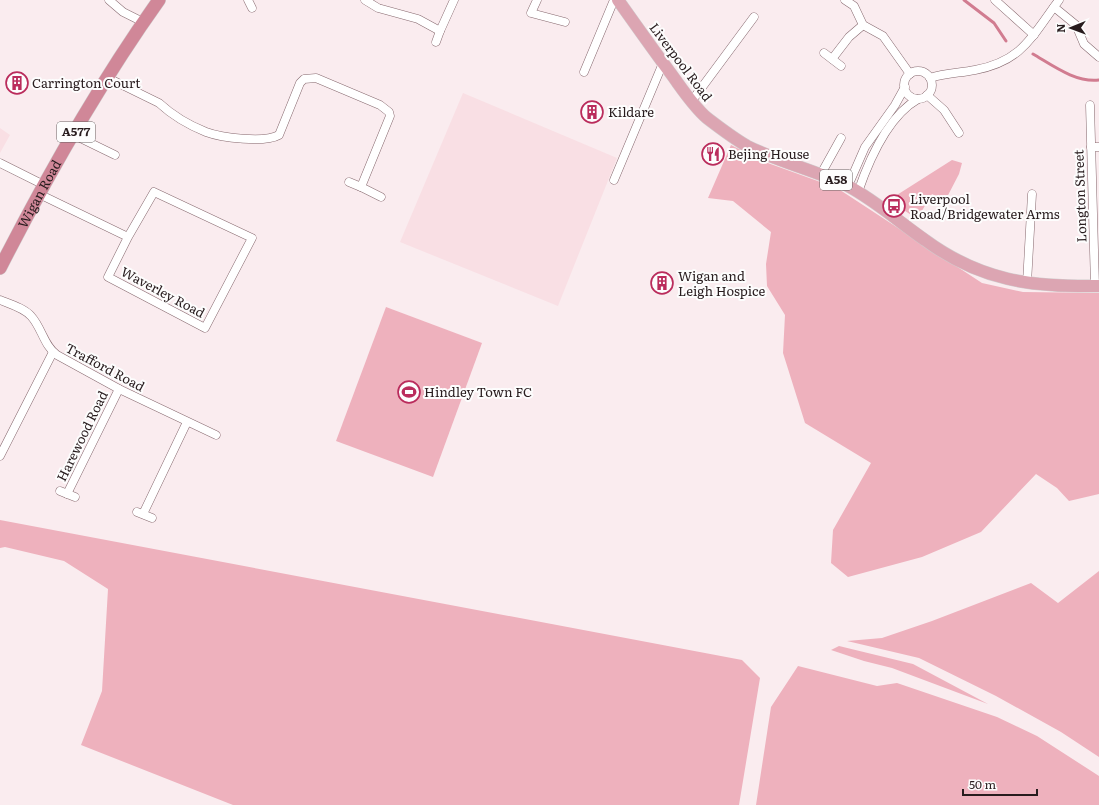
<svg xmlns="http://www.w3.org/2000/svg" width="1099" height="805" font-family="Literata,serif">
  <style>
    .built { fill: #f9dfe4 }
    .green { fill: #eeb1bd }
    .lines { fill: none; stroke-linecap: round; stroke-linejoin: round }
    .stream { stroke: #d17c90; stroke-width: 3 }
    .minor-casing { stroke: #87696f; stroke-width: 9 }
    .primary-casing { stroke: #d0cdce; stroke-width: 13 }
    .trunk-casing { stroke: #d0cdce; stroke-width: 14 }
    .minor { stroke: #fff; stroke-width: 8 }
    .primary { stroke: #dca5b2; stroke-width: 12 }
    .trunk { stroke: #d08798; stroke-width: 13 }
    .labels { text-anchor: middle; stroke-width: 4; stroke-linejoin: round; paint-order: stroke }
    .shield { fill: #fdfdfd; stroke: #686061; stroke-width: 1 }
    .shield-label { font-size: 12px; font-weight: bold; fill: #281c1e }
    .street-label { font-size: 13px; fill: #281c1e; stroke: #fdfdfd }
    .poi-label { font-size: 13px; fill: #281c1e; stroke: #fdfdfd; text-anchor: start }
  </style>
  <rect width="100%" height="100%" fill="#faecef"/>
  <g class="built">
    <polygon points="463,93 617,158 558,306 400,242"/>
    <polygon points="0,128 10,135 0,153"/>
  </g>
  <g class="green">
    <polygon points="731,145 765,162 837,188 982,283 1023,292 1099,293 1099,494 1069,501 1057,488 1036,474 981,532 922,557 848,577 831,563 833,530 871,463 805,423 783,353 785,315 767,286 766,264 771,232 733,201 708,198"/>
    <polygon points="952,160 962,163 959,174 945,201 932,194 917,219 889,200"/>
    <polygon points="386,307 482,343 433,477 336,441"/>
    <polygon points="0,520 742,660 760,678 739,805 233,805 81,745 102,691 108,589 64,561 5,547 0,548"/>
    <polygon points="1099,571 1099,757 1061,732 996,696 919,658 847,641 882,638 932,621 1031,583 1058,603"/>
    <polygon points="839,646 913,664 988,704 892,668 864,661 831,650"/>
    <polygon points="798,666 877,686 897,683 997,717 1037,736 1099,776 1099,805 756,805 771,707"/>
  </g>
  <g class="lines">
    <g class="stream">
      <polyline points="964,0 994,23 1006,41"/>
      <path d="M 1033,54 C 1052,65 1076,83 1099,80"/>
    </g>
    <g class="minor-casing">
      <g id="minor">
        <polyline points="109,0 123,12 143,22"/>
        <polyline points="248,0 252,8"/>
        <polyline points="365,0 378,8 418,19 440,31 454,0"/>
        <polyline points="537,0 531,13 565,22"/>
        <polyline points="845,0 854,6 863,25 883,36 910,74"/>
        <polyline points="995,0 1034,35"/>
        <polyline points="1054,7 1076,25 1084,44 1099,57"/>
        <polyline points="436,42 440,31"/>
        <polyline points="824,53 841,66"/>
        <polyline points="832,59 849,37 863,25"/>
        <circle cx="918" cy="85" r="14"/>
        <polyline points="584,72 614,0"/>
        <path d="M 108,78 L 159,103 C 172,115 191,126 206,132 C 222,138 265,143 279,135 L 300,83 L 304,79 L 316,78 L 380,105 L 389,112 L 390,116 L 361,187 L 381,197"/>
        <path d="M 930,78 C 945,73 960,73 975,70 C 1023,61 1032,36 1059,0"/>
        <polyline points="927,95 944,110 959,133"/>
        <polyline points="691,102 754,17"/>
        <polyline points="1090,105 1095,286"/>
        <polyline points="74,135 115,155"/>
        <polyline points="1091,147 1099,147"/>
        <polyline points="0,163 44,185"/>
        <polyline points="821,174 841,138"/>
        <polyline points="614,180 663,63"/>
        <polyline points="349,182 361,187"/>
        <polyline points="848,186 865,147 895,105 905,87"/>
        <path d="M 858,192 C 869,160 888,116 918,99"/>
        <polyline points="39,194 128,237 108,277 205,328 252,238 154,192 128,237"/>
        <polyline points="1027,283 1032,194"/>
        <path d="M 0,300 C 10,304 24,308 31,316 C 42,328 44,346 57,355 L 119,389 L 216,435"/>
        <polyline points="0,456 53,352"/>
        <polyline points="60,491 75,497"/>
        <polyline points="67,494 119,389"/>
        <polyline points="137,512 152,518"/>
        <polyline points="143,514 187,422"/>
      </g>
    </g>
    <g class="primary-casing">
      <path id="primary" d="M 618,0 C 635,24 652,48 669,71 C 681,87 692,105 707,118 C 720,128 733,138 747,146 C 779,162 815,170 848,186 C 876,201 899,222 925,240 C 981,281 1031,287 1099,286"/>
    </g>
    <g class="trunk-casing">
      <g id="trunk">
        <path id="s1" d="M 0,268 C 47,176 99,84 159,0"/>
      </g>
    </g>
    <use href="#minor" class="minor"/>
    <use href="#primary" class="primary"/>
    <use href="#trunk" class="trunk"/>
  </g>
  <defs>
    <g id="building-ring" transform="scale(1.15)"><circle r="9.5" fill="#fdfdfd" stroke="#ba2c5c" stroke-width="1.5"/><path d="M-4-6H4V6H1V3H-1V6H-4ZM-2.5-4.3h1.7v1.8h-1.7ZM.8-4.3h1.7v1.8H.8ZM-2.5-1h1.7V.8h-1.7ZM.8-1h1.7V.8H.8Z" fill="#ba2c5c"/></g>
    <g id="restaurant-ring" transform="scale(1.15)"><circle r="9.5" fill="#fdfdfd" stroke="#ba2c5c" stroke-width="1.5"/><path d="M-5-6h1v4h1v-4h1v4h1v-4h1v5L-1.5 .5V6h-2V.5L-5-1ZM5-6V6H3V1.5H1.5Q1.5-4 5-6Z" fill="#ba2c5c"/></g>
    <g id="bus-ring" transform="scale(1.15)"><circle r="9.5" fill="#fdfdfd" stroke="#ba2c5c" stroke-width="1.5"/><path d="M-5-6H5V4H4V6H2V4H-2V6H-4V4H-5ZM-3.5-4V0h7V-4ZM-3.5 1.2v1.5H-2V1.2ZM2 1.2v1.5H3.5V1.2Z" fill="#ba2c5c"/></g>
    <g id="stadium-ring" transform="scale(1.15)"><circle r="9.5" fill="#fdfdfd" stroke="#ba2c5c" stroke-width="1.5"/><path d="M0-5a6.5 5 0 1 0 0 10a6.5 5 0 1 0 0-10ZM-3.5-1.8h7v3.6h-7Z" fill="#ba2c5c"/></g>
  </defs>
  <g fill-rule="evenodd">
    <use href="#building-ring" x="17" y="83"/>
    <use href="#building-ring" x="592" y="112"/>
    <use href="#restaurant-ring" x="713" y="154"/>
    <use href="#bus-ring" x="894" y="206"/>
    <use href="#building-ring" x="662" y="283"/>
    <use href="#stadium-ring" x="409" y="392"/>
  </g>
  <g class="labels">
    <g class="shield">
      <rect x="57" y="122" width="38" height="20" rx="3"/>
      <rect x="820" y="170" width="32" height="20" rx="3"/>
    </g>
    <g class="shield-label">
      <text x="76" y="136">A577</text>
      <text x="836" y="184">A58</text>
    </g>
    <g class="street-label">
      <text transform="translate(681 62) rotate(53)" y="5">Liverpool Road</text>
      <text dy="5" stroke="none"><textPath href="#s1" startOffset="84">Wigan Road</textPath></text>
      <text transform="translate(1080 196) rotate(-92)" y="5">Longton Street</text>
      <text transform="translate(163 292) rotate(28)" y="5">Waverley Road</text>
      <text transform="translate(105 367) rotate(28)" y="5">Trafford Road</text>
      <text transform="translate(82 436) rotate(-64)" y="5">Harewood Road</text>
    </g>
    <g class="poi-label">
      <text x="32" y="88">Carrington Court</text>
      <text x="608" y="117">Kildare</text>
      <text x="728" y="159">Bejing House</text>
      <text x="910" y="204">Liverpool<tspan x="910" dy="15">Road/Bridgewater Arms</tspan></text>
      <text x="678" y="281">Wigan and<tspan x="678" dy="15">Leigh Hospice</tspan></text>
      <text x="424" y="397">Hindley Town FC</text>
    </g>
  </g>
  <g transform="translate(1071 28) rotate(269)" stroke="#fdfdfd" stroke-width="3" paint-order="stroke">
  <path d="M0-3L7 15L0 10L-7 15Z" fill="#281c1e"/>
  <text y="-6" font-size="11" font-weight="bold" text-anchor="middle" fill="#281c1e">N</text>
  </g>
  <path d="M963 789v6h74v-6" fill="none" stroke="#281c1e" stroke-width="2"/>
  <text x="969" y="789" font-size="12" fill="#281c1e" stroke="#fdfdfd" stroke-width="3" paint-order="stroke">50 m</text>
</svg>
